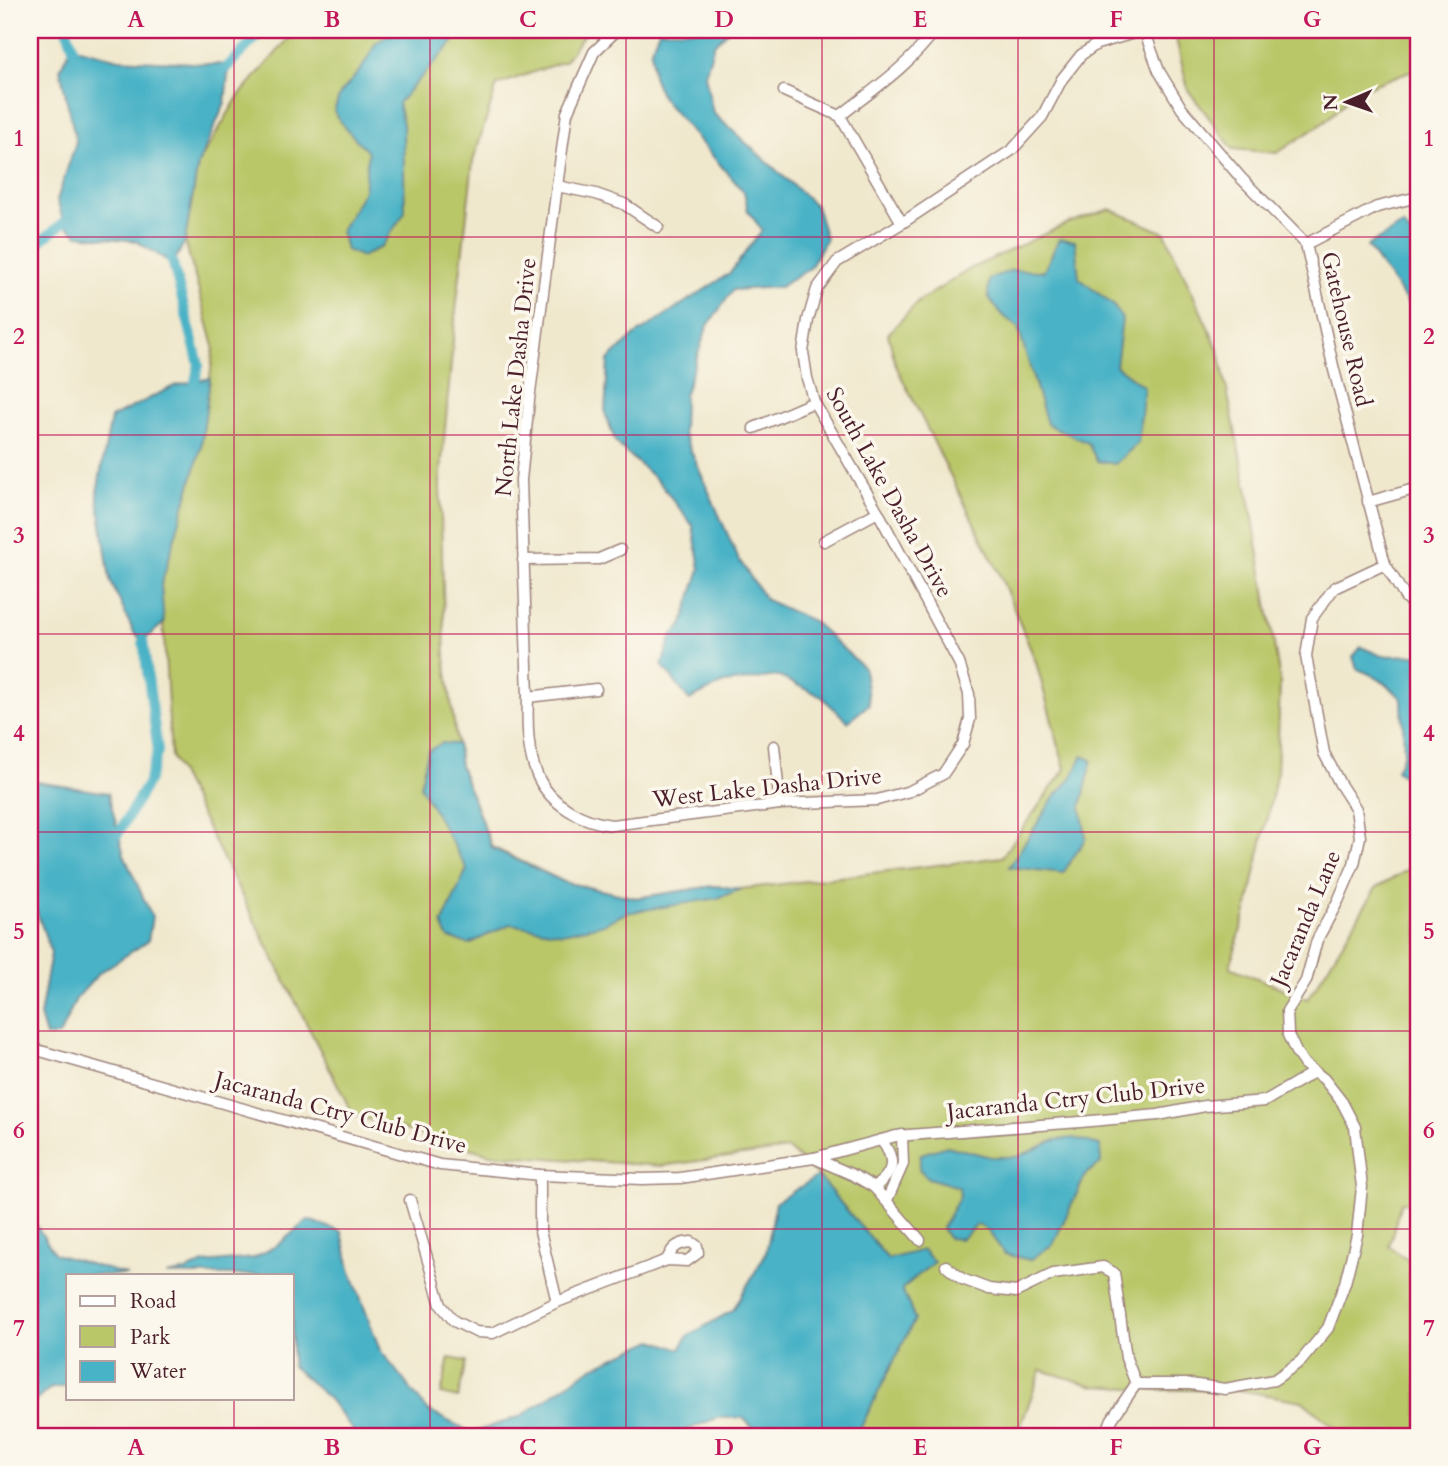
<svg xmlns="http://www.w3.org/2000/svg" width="1448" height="1466" font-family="Cardo,serif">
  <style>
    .green { fill: #bac769; stroke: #82734a; stroke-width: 2 }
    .water { fill: #48b2c6; stroke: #496878; stroke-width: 2 }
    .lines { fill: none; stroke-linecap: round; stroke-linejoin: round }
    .canal { stroke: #48b2c6; stroke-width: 10 }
    .minor-casing { stroke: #9d847c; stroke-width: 13 }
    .minor { stroke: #fff; stroke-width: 10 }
    .grid { fill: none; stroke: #c2185b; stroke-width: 2; stroke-opacity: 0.55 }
    .labels { text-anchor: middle; stroke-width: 7; stroke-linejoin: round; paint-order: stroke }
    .street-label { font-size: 23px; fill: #4a1f2b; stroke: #fbf7ec }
    .neatline { fill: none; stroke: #c2185b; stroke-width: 2.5 }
    .grid-label { font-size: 23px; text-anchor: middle; font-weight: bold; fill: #c2185b }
  </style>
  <rect width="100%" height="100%" fill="#fbf7ec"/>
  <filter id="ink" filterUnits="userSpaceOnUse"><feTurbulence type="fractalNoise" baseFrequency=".0143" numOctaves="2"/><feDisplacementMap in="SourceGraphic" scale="14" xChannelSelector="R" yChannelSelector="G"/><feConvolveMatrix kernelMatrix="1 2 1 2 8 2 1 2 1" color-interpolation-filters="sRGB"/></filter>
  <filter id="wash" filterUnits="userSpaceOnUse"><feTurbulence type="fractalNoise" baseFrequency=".00686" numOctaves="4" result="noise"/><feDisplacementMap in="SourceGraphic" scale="28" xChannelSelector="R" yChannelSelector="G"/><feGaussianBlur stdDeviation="1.57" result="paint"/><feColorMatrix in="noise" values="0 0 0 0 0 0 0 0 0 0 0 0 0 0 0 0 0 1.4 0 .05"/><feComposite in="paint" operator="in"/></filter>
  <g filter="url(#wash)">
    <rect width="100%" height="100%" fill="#f0e8cd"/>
    <g class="green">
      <polygon points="296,30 587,30 565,61 497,85 473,161 455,319 440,483 445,658 460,766 492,847 564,882 636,898 713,886 741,889 1002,857 1065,769 1036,662 1000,575 896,366 888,334 918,302 972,268 1068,223 1110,209 1165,233 1219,351 1252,513 1280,680 1277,773 1249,901 1230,967 1308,999 1376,888 1418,864 1418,1203 1401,1202 1389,1246 1418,1268 1418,1436 1345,1436 1302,1401 1239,1390 1165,1390 1094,1386 1041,1370 1017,1436 850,1436 859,1431 902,1289 923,1250 888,1260 818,1176 788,1149 661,1166 490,1154 353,1115 171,756 161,585 201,448 214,346 185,241 198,164 238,97"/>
      <polygon points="1182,30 1418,30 1418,68 1354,92 1326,121 1277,153 1233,149 1188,90 1176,39"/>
      <polygon points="449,1358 466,1361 458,1398 441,1394"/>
    </g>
    <g class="water">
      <polygon points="397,30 464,30 398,103 403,124 405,212 382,246 362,257 346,250 341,231 364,191 368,152 345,128 334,111 340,94 362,68 376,43"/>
      <polygon points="659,30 729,30 714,44 705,75 713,113 816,206 826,239 810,268 780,287 733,290 707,327 684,396 683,433 738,558 766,600 813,621 864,668 869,704 848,722 821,696 778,676 724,683 689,700 662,665 672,635 682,626 700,569 693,526 659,482 616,443 605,413 608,360 635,335 730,273 762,230 748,211 744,192 662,98 653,76 651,49"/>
      <polygon points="71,47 119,59 229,65 225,103 198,164 185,241 173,264 136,241 78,235 64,224 57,200 76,142 60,69"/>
      <polygon points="1403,225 1418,243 1418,317 1367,246"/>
      <polygon points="1059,239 1075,241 1079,278 1113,305 1122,319 1116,366 1144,387 1138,443 1115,464 1097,461 1088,443 1047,424 1018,327 1001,314 988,296 989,279 1012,270 1044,271"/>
      <polygon points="210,378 201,448 161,585 164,623 143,641 134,633 110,580 97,492 111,418 174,386"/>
      <path d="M 1361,647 L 1382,656 L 1418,655 L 1418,782 L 1415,784 L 1396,770 L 1404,754 L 1402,699 C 1389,685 1376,675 1357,669 L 1353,657 Z"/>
      <polygon points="442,743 457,744 460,766 492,848 564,882 636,898 713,886 741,889 718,898 626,913 601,925 562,933 510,924 469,944 448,938 442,924 467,869 420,786 428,751"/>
      <path d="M 1082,756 L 1092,760 L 1081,807 L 1086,838 L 1063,873 L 1009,867 L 1055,796 C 1068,785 1076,772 1082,756 Z"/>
      <polygon points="30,781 108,793 124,855 152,917 148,941 99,973 76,999 59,1036 46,1036 40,1016 51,953 30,891"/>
      <polygon points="1073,1138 1100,1145 1101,1163 1086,1174 1053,1244 1030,1260 1005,1254 988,1231 978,1224 961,1239 948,1238 942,1228 960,1196 959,1187 928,1178 919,1169 921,1154 947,1146 991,1157 1017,1157 1055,1140"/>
      <polygon points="818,1176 888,1259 923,1250 934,1262 902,1289 915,1319 859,1431 848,1436 761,1436 743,1418 717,1418 672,1436 357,1436 329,1399 292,1366 292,1275 166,1275 187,1271 204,1263 254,1258 279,1244 308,1220 342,1232 350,1269 380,1350 428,1411 472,1433 521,1416 591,1368 653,1340 680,1349 688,1336 733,1310 766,1253 776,1202"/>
      <polygon points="30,1216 55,1254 127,1275 68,1275 68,1385 49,1389 30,1406"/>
    </g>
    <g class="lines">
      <g class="canal">
        <polyline points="67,30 76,57"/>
        <polyline points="219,75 264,30"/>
        <polyline points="30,250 74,214"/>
        <polyline points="168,252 173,264 199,365 195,381"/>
        <polyline points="118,834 148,782 158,751 143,641"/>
      </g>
    </g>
  </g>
  <g filter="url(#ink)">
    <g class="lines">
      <g class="minor-casing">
        <g id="minor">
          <path d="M 617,30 L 594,52 L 567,113 L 557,186 L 529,400 L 521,480 L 528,697 C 527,723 527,753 538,777 C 551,805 583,822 612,825 L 780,804 L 877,800 L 910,791 L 943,774 L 963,744 L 970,719 L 969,694 L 959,663 L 878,512 L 814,402 L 807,378 L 803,352 L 808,320 L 817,289 L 837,262 L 902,223 L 1012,150 L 1042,117 L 1062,79 L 1081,55 L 1097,44 L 1144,30"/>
          <polyline points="1144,30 1159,71 1182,109 1241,178 1306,244 1334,370 1385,564 1405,597 1418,610"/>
          <polyline points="784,91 840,116 902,223"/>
          <path d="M 840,116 C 874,89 910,65 935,30"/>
          <polyline points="557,186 596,194 624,204 658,227"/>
          <polyline points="1306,244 1377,207 1418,197"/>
          <polyline points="754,428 814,402"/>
          <polyline points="1368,502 1418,488"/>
          <polyline points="824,541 878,512"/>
          <polyline points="523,560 599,559 620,550"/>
          <polyline points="528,697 596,689"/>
          <polyline points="774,746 780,804"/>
          <polyline points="30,1048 440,1165 540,1175 642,1179 680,1178 814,1158 896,1136 1080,1122 1158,1115 1205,1106 1265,1101 1314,1072"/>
          <polyline points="814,1158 853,1175 874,1187 920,1240"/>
          <polyline points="540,1175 540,1231 557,1302"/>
          <path d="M 874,1187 C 895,1173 896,1159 881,1140"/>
          <path d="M 410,1200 L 441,1305 L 454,1321 L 476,1332 L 493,1333 L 557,1302 L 667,1260 L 687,1261 L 698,1253 L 697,1246 L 691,1242 C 677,1243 672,1248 667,1260"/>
          <polyline points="887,1200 903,1164 902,1135"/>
          <polyline points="946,1266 962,1279 989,1289 1016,1292 1053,1274 1103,1267 1114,1273 1126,1358 1136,1384 1190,1384 1225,1389 1274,1380 1301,1361 1328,1328 1345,1283 1357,1235 1362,1187 1355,1127 1342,1102 1324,1079 1304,1064 1296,1052 1288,1035 1287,1011 1306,981 1317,940 1338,901 1354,864 1360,837 1356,809 1340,784 1324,753 1306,656 1312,618 1334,588 1385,564"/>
          <polyline points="1105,1436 1112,1419 1136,1384"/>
        </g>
      </g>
      <use href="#minor" class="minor"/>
    </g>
  </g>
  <path class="grid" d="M 234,30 L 234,1275M 430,30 L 430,1436M 626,30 L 626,1436M 822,30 L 822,1436M 1018,30 L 1018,1436M 1214,30 L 1214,1436M 30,237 L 1418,237M 30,435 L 1418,435M 30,634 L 1418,634M 30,832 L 1418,832M 30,1031 L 1418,1031M 30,1229 L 1418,1229M 234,1398 L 234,1436"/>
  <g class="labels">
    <g class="street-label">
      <text transform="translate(1347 329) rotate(77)" y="8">Gatehouse Road</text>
      <text transform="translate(515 377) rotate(-84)" y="8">North Lake Dasha Drive</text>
      <text transform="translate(890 492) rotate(61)" y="8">South Lake Dasha Drive</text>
      <text transform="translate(767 787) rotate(-6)" y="8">West Lake Dasha Drive</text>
      <text transform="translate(1305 918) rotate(-67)" y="8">Jacaranda Lane</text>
      <text transform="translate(1076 1098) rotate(-6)" y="8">Jacaranda Ctry Club Drive</text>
      <text transform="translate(341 1112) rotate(15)" y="8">Jacaranda Ctry Club Drive</text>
    </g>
  </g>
  <rect width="1448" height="1466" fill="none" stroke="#fbf7ec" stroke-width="77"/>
  <rect x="66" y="1274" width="228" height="126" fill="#fbf7ec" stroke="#b4a19f" stroke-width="2"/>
  <rect x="80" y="1296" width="35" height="10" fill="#ffffff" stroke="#b4a19f" stroke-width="2"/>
  <text x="130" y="1308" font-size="21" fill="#4a1f2b">Road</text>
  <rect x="80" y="1326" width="35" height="21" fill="#bac769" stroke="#b4a19f" stroke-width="2"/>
  <text x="130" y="1344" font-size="21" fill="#4a1f2b">Park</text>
  <rect x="80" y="1361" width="35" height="21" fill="#48b2c6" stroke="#b4a19f" stroke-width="2"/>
  <text x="130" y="1378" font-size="21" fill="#4a1f2b">Water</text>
  <g transform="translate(1347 102) rotate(268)" stroke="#fbf7ec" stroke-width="5" paint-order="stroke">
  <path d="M0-5L12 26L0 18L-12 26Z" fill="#4a1f2b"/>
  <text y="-10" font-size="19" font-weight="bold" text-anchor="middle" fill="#4a1f2b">N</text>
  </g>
  <rect x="38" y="38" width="1372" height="1390" class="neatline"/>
  <g class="grid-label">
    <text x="136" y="27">A</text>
    <text x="332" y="27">B</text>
    <text x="528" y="27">C</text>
    <text x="724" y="27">D</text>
    <text x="920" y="27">E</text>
    <text x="1116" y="27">F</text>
    <text x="1312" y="27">G</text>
    <text x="19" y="146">1</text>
    <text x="1429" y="146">1</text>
    <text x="19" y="344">2</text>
    <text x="1429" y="344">2</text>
    <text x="19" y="543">3</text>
    <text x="1429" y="543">3</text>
    <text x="19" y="741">4</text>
    <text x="1429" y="741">4</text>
    <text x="19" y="939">5</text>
    <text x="1429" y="939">5</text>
    <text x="19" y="1138">6</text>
    <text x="1429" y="1138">6</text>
    <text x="19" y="1336">7</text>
    <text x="1429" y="1336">7</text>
    <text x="136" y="1455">A</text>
    <text x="332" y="1455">B</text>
    <text x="528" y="1455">C</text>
    <text x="724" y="1455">D</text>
    <text x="920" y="1455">E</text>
    <text x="1116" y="1455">F</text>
    <text x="1312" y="1455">G</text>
  </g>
</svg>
